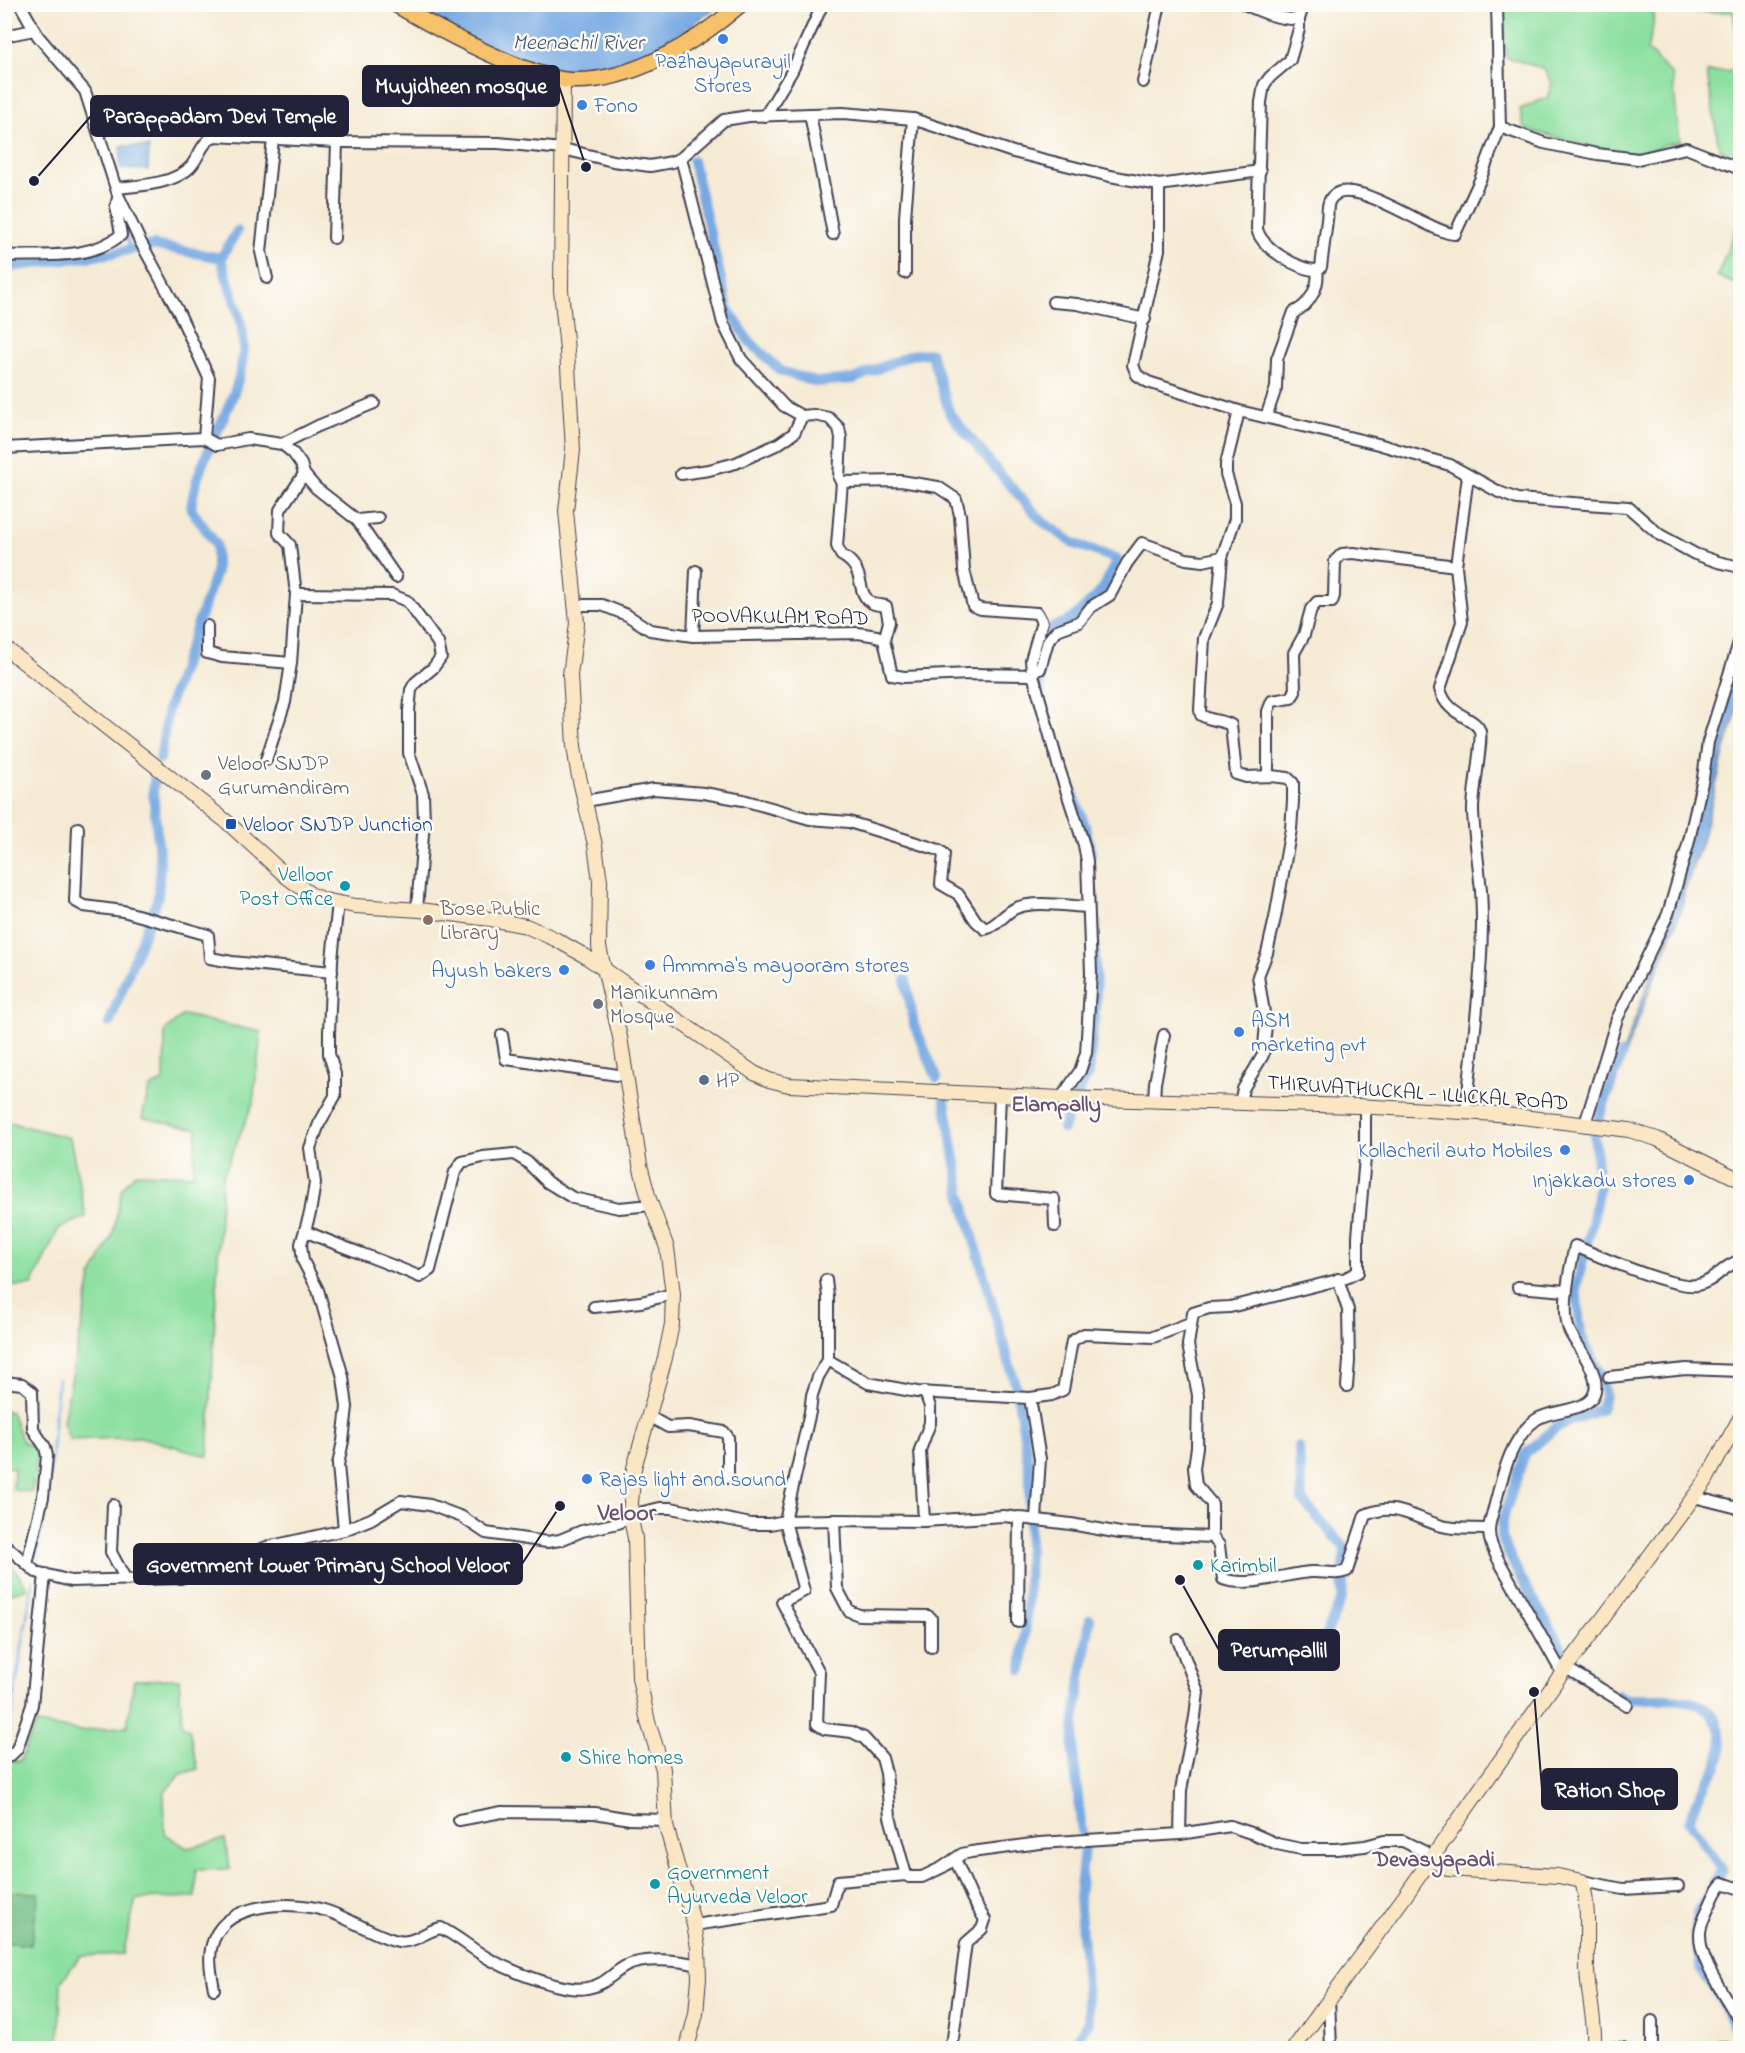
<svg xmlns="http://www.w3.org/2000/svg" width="1745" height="2053" font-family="'Indie Flower',sans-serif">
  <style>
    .green { fill: #8ee0a1; stroke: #58816e; stroke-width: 1.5 }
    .forest { fill: #72be87; stroke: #4a7061; stroke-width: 1.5 }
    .water { fill: #77a9e2; stroke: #4c668e; stroke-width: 1.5 }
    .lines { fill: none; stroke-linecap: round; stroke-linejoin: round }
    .stream { stroke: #77a9e2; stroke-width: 3 }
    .canal { stroke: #77a9e2; stroke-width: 10 }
    .street-casing { stroke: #424052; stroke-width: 14 }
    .secondary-casing { stroke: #424052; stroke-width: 16 }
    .primary-casing { stroke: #424052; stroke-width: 18 }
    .street { stroke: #fff; stroke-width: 10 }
    .secondary { stroke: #fbe6c4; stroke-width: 14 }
    .primary { stroke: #f6c16b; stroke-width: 15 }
    .shop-dot { fill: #3f7fe0; stroke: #fdfcf7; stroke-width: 2 }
    .worship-dot { fill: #6b7280; stroke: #fdfcf7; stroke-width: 2 }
    .transit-dot { fill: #1a4fb4; stroke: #fdfcf7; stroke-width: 2 }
    .culture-dot { fill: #0f9aa8; stroke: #fdfcf7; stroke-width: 2 }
    .education-dot { fill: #8d6e63; stroke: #fdfcf7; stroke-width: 2 }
    .service-dot { fill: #5c6f8a; stroke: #fdfcf7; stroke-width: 2 }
    .labels { text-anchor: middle; stroke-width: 5; stroke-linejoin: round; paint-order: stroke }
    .shop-label { font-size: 21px; fill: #366cbe; stroke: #fdfcf7; text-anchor: start }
    .street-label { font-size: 21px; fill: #22223b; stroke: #fdfcf7 }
    .worship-label { font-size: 21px; fill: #5b616d; stroke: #fdfcf7; text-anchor: start }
    .transit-label { font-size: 21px; fill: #164399; stroke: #fdfcf7; text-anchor: start }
    .culture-label { font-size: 21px; fill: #0d838f; stroke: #fdfcf7; text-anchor: start }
    .education-label { font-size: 21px; fill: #785e54; stroke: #fdfcf7; text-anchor: start }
    .service-label { font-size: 21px; fill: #4e5e75; stroke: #fdfcf7; text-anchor: start }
    .water-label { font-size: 22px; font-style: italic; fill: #44587e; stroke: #fdfcf7 }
    .neighbourhood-label { font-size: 22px; font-weight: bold; fill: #695071; stroke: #fdfcf7 }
    .quarter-label { font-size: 24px; font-weight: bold; fill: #695071; stroke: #fdfcf7 }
    .leader { fill: none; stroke: #22223b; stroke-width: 2 }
    .callout-dot { fill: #22223b; stroke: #fdfcf7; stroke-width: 2 }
    .callout { fill: #22223b; stroke: #22223b; stroke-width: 2 }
    .callout-label { font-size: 22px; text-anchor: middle; font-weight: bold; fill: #fff }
  </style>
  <rect width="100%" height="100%" fill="#fdfcf7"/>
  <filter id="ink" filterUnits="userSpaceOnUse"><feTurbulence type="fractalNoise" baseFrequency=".0167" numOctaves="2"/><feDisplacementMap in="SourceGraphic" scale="12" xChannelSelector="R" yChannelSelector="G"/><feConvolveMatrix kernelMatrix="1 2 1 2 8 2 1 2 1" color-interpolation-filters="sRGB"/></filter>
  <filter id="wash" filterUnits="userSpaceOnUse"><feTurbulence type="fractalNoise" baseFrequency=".008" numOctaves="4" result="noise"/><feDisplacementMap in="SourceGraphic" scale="24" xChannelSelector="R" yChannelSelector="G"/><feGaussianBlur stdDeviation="1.35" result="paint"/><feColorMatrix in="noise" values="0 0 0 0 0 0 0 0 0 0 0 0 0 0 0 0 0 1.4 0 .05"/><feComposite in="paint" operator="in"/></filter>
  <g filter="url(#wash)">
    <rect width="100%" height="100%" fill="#f5ead4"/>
    <g class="green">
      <polygon points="1618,4 1633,6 1635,4 1740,5 1740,54 1733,12 1654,12 1653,26 1647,50 1672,75 1680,142 1666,144 1644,154 1611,152 1524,129 1520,109 1547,98 1552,83 1544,69 1506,57 1503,11 1504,5"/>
      <polygon points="1740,71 1740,159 1719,149 1707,72"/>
      <polygon points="1740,219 1740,286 1717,276"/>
      <polygon points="183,1015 261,1032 253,1103 222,1178 208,1456 141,1437 70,1440 63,1422 91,1278 113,1234 122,1188 136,1173 193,1175 197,1129 142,1118 149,1089 164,1080 165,1031"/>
      <polygon points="5,1121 70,1138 86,1217 59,1228 32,1285 5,1287"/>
      <polygon points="5,1410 11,1412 23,1442 38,1450 32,1492 13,1490 14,1468 5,1466"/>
      <polygon points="5,1556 28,1588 5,1595"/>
      <polygon points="179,1679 182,1724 189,1729 198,1769 181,1774 164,1792 165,1834 187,1848 225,1839 230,1869 196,1870 196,1897 136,1899 123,1954 80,1956 61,1982 59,2048 5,2048 5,1942 31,1945 38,1893 5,1892 4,1761 20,1761 36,1724 82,1731 127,1726 134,1680"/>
    </g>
    <polygon class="forest" points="5,1892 39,1893 31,1945 5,1942"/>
    <g class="water">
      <polygon points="406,5 720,5 627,69 577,79 537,68 467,39"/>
      <polygon points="121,146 149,147 148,170 120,169"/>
      <polygon points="1740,648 1740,702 1726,745 1701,844 1684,891 1682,908 1594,1133 1671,919 1708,754"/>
    </g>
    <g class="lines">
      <g class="stream">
        <polyline points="126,235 130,249"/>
        <polyline points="49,1483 58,1379"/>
        <polyline points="36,1561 43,1519"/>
        <polyline points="4,1738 8,1733 33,1580"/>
      </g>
      <g class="canal">
        <polyline points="693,161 728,309 748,340 781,371 816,382 854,379 910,355 931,353 950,414 1000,474 1043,522 1073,543 1117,559 1104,587 1093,600 1071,620 1049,629 1043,640 1038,656 1041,690"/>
        <polyline points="4,269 16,266 108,254 153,245 221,258"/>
        <path d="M 160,759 L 168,708 L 216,572 L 216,544 L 191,509 C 197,453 237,410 243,356 C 247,323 229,290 221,258 L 237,231"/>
        <polyline points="1070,785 1085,826 1091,853"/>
        <polyline points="906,980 914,1025 937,1078"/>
        <polyline points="109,1023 158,898 160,864 153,791 155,777"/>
        <polyline points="944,1096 962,1198 1016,1387 1030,1474 1028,1596 1022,1670"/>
        <polyline points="1063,1129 1069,1111 1088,1075 1096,998 1093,893"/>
        <polyline points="1299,1447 1302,1500 1345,1548 1342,1598 1319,1650"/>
        <polyline points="1565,1653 1518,1573 1502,1539 1502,1521 1525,1454 1558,1426 1601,1409 1605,1395 1601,1375 1581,1336 1576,1288 1593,1220 1599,1185 1594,1133 1622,1054"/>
        <polyline points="1579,1667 1594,1680"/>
        <path d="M 1618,1695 C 1627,1701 1633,1699 1644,1699 C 1672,1699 1709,1695 1719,1728 C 1723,1738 1722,1754 1718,1764 C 1716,1771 1710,1778 1706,1784 C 1698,1796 1692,1808 1689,1822 L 1722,1869 L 1698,1913 L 1695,1934 L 1701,1970 L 1715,1989 L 1740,2038"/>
        <polyline points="1082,1832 1073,1753 1075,1719 1090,1619"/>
        <polyline points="1070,2048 1089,2022 1079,1897 1084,1849"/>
      </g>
    </g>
  </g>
  <g filter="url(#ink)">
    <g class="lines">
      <g class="street-casing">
        <g id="street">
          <polyline points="20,4 38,36 85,91 118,195 140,241 178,311 209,378 204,438"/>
          <path d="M 1244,4 C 1261,12 1280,20 1299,19"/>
          <path d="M 1304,4 L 1299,19 L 1299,29 L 1290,60 L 1270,77 L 1264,85 L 1261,102 L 1257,228 C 1259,247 1300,271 1317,270 L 1321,267 C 1323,251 1325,236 1327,220 C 1328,214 1327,207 1329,202 C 1344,166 1431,235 1455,234 L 1480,180 L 1500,127 L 1497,4"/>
          <polyline points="4,36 34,30"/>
          <polyline points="1143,82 1160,4"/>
          <polyline points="810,114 833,234"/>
          <polyline points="765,116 792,71 821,8"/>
          <polyline points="1500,127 1544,143 1597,154 1638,159 1686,148 1740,169"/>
          <polyline points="681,158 723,323 741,359 784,406 802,416 814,415 829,418 839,428 841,438 839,478 842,482 901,481 938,487 956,499 960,515 964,570 973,606 981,609 1037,613 1042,622 1031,660 1032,671 1059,768 1084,845 1087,861 1091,973 1086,1053 1080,1071 1061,1098"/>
          <polyline points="1159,185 1159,250 1133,365 1137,375 1148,382 1239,411 1378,444 1450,465 1499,492 1517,499 1628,507 1660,535 1695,554 1718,562 1740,567"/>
          <path d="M 117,188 C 139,186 177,184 192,165 C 201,153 201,144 214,136 L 337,142 L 498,143 L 563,149 L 613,161 L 650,166 L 672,162 L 681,158 L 724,120 L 749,116 L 843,113 L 913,119 L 1013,152 L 1110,176 L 1159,185 L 1260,171"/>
          <polyline points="334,238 337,142"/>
          <path d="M 4,256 C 44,254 88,261 121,235 L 116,206 L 118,198"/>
          <polyline points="905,273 905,217 913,119"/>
          <polyline points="267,278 261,252 273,139"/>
          <polyline points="1053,302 1077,304 1145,319"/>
          <path d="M 1239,411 L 1226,464 L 1226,474 L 1235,503 L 1235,519 L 1222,557 L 1218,603 L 1204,638 L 1200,710 L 1201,715 C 1211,721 1221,720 1231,725 L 1236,774 L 1246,777 L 1271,776 L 1288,778 L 1293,783 L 1293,801 L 1291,829 L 1275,918 L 1267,953 L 1258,976 L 1266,1025 L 1263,1055 L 1243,1089 L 1240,1102"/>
          <path d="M 1266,417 L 1276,388 L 1277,359 L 1294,312 C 1309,306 1320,286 1317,270"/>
          <polyline points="282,444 318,426 374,403"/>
          <polyline points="4,448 204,438 217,445 248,439 282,444 293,453 301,464 304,474 280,510 279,533 290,545 296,594 291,663 285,702 266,760"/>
          <polyline points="304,474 316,488 357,520 378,518"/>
          <polyline points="681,474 709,470 736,463 778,444 794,433 802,416"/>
          <path d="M 842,482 L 837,546 L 841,555 C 868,569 854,593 872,603 C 875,605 882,605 886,606 L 889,622 L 884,640"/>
          <polyline points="1740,494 1740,499"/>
          <polyline points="357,520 396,577"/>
          <polyline points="296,594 392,595 407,601 438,643 441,657 433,668 415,683 411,690 409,711 409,753 423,794 424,822 417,909"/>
          <polyline points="577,605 602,605 627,615 650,630 693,636 858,633 877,636 884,640 892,675 904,677 969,674 1033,675"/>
          <polyline points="207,626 207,653 222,657 291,663"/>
          <polyline points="693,636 696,571"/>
          <polyline points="1032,671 1040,669 1048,641 1057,630 1079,622 1091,607 1110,595 1127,563 1142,543 1186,559 1203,561 1222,557"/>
          <polyline points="1268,776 1268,711 1272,701 1291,698 1295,692 1294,653 1304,635 1311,609 1317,602 1332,602 1334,596 1335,561 1342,554 1353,553 1456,566"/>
          <path d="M 585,801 L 654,789 L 704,793 L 743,800 L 810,819 L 849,822 L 939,850 L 944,854 L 941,884 L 958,894 L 976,921 L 985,929 C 998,926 1004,913 1016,908 C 1034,900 1067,906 1087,907"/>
          <polyline points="78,828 75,901 84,906 123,911 208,935 210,958 232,962 332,972"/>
          <polyline points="338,902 332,960 329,1033 329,1054 335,1074 335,1096 319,1124 310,1148 315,1183 310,1213 301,1244 303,1261 318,1290 343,1377 347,1407 343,1441 338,1465 344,1530"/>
          <polyline points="502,1035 506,1059 625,1076"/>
          <polyline points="1000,1095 996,1194 1054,1199 1055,1226"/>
          <polyline points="1154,1100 1155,1083 1164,1035"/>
          <path d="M 1466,1113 C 1472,1051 1481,989 1482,926 C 1482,911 1482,896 1480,881 C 1478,858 1474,835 1473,812 C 1472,796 1483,740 1480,731 C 1474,715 1447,717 1440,689 L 1462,622 L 1456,566 L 1468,476"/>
          <polyline points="1585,1124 1617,1019 1668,914 1688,845 1703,778 1708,742 1740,639"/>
          <path d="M 305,1231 C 343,1248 382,1260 420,1277 L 430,1270 L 455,1172 L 462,1162 L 483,1157 L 514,1154 L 527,1162 L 547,1182 L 573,1198 L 619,1208 L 652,1205"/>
          <polyline points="1338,1279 1348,1310 1349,1361 1347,1386"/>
          <polyline points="826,1280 828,1297 828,1360 818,1377 812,1395 810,1412 785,1521 804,1591 782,1602 819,1672 817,1724 825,1729 852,1732 864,1738 882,1758 886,1773 890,1817 906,1875"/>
          <polyline points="1518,1287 1566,1291"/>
          <polyline points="594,1307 641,1302 673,1294"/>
          <polyline points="828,1360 868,1383 917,1392 1030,1398 1052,1395 1063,1390 1072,1341 1084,1334 1153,1337 1190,1323"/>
          <polyline points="1609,1377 1686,1369 1740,1371"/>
          <polyline points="4,1382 22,1384 32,1392 33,1429 45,1447 47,1456 43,1497 27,1564"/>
          <polyline points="1030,1398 1040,1459 1036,1519"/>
          <polyline points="650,1417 668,1427 689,1426 724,1432 728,1437 728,1478"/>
          <polyline points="1694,1497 1738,1508 1740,1511"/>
          <polyline points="113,1505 111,1552 126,1580"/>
          <polyline points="834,1520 837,1588 849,1611 859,1615 928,1616 931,1618 931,1647"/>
          <polyline points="924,1521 920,1450 930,1423 930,1407 925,1392"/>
          <polyline points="1212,1537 1212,1504 1196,1485 1194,1468 1197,1447 1198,1395 1188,1345 1193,1313 1209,1308 1230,1307 1346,1278 1358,1272 1358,1236 1365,1158 1365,1107"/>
          <path d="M 1212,1537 L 1219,1545 L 1223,1579 C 1250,1588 1283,1574 1311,1572 C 1324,1571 1334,1576 1347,1571 L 1365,1515 C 1396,1501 1413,1518 1442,1526 C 1456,1530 1474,1528 1489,1529"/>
          <polyline points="4,1544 36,1572 71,1581 181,1578 267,1547 344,1530 371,1519 401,1501 430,1505 462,1517 486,1533 547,1542 560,1540 582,1531 618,1523 630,1515 660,1508 671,1508 751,1524 770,1524 785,1521 834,1520 924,1521 1004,1516 1071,1524 1120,1533 1212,1537"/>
          <polyline points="1018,1622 1019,1517"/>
          <polyline points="1178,1640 1198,1692 1195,1717 1181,1790 1180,1834"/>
          <polyline points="1566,1668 1627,1705"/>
          <path d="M 1562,1673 L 1499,1561 C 1494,1551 1489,1542 1489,1531 C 1489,1523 1492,1515 1494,1508 C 1502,1479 1510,1437 1537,1419 C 1553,1409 1587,1412 1594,1394 C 1602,1375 1578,1348 1570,1332 C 1560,1312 1570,1267 1575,1246 C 1598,1256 1674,1289 1697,1285 C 1714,1283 1724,1264 1740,1261"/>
          <polyline points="4,1757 10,1756 17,1749 32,1705 45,1574"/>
          <polyline points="459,1820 502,1812 595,1813 630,1819 665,1820"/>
          <polyline points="1582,1881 1623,1889 1678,1886"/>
          <path d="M 1740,1889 L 1723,1883 C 1716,1889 1713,1898 1709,1907 C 1705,1915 1700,1925 1700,1934 C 1699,1963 1727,1997 1740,2023"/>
          <polyline points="694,1925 831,1905 838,1881 906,1875 909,1877 922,1877 943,1867 962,1854 971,1852 1040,1843 1180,1834 1230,1826 1254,1834 1277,1844 1301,1849 1336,1849 1365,1846 1384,1841 1403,1841 1433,1856"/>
          <path d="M 214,1989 C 211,1972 207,1955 214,1939 C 230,1900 297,1900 330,1912 C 352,1920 372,1934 394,1940 C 414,1946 423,1931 441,1928 C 459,1937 474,1951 491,1960 C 511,1971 565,1993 587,1988 C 605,1985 611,1974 626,1966 C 644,1957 679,1960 698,1965"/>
          <polyline points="1329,2000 1331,2048"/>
          <polyline points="1652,2021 1652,2048"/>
          <polyline points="1594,2047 1623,2048"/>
          <polyline points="948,2048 953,2038 966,1943 982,1929 985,1920 972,1898 955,1859"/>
          <polyline points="1720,2048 1726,2048"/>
          <polyline points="1738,2048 1740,2047"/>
        </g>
      </g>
      <g class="secondary-casing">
        <g id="secondary">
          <polyline points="563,80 561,290 567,350 573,450 566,511 577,623 570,675 574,746 578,772 595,845 600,881 599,947 620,1037 640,1165 649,1199 667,1248 673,1294 672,1324 665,1358 634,1468 630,1515 635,1538 639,1678 648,1722 663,1769 666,1826 694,1925 698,1948 699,1978 696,2014 687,2048"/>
          <polyline points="4,647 227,822 287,877 310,894 324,900 355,906 420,910 490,919 526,926 555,939 585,956 754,1073 769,1080 789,1085 1061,1098 1357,1106 1497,1114 1629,1130 1657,1139 1740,1180"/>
          <path d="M 1431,1859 L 1448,1869 L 1558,1876 L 1582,1881 C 1590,1910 1586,1941 1587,1970 C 1588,1996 1596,2022 1594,2048"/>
          <polyline points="1294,2048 1405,1896 1562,1673 1705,1482 1740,1418"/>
        </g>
      </g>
      <g class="primary-casing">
        <path id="primary" d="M 395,4 C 434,27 472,47 513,64 C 530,70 547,78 565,80 C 626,86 696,43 741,4"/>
      </g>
      <use href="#street" class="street"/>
      <use href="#secondary" class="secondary"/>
      <use href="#primary" class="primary"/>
    </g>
  </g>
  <g class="shop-dot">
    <circle cx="723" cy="39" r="6"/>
    <circle cx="582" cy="105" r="6"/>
    <circle cx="650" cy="965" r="6"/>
    <circle cx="564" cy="970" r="6"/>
    <circle cx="1239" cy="1032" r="6"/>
    <circle cx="1565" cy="1150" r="6"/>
    <circle cx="1689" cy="1180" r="6"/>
    <circle cx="587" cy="1479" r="6"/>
  </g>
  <g class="worship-dot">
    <circle cx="206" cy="775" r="6"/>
    <circle cx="598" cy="1004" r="6"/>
  </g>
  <rect class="transit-dot" x="225" y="818" width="12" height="12" rx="3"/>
  <g class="culture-dot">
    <circle cx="345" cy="886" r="6"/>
    <circle cx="1198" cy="1565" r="6"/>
    <circle cx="566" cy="1757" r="6"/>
    <circle cx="655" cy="1884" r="6"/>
  </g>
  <circle class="education-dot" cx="428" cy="920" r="6"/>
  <circle class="service-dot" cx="704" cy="1080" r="6"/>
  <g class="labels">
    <g class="shop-label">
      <text x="723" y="68" text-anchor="middle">Pazhayapurayil<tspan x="723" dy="24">Stores</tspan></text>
      <text x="594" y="112">Fono</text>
      <text x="662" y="972">Ammma's mayooram stores</text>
      <text x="552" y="977" text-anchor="end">Ayush bakers</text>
      <text x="1251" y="1027">ASM<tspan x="1251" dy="24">marketing pvt</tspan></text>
      <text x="1553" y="1157" text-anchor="end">Kollacheril auto Mobiles</text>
      <text x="1677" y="1187" text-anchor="end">Injakkadu stores</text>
      <text x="599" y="1486">Rajas light and sound</text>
    </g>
    <g class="street-label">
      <text transform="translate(780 616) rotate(1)" y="7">POOVAKULAM ROAD</text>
      <text transform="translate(1418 1092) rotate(4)" y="7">THIRUVATHUCKAL - ILLICKAL ROAD</text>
    </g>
    <g class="worship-label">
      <text x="218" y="770">Veloor SNDP<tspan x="218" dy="24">Gurumandiram</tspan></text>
      <text x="610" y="999">Manikunnam<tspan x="610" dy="24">Mosque</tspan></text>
    </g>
    <g class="transit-label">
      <text x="243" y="831">Veloor SNDP Junction</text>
    </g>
    <g class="culture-label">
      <text x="333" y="881" text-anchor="end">Velloor<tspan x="333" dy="24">Post Office</tspan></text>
      <text x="1210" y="1572">Karimbil</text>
      <text x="578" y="1764">Shire homes</text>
      <text x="667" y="1879">Government<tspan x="667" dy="24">Ayurveda Veloor</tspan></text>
    </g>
    <g class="education-label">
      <text x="440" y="915">Bose Public<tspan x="440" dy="24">Library</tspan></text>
    </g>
    <g class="service-label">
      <text x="716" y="1087">HP</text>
    </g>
    <g class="water-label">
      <text x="578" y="49">Meenachil River</text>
    </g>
    <g class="neighbourhood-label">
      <text x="1056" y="1111">Elampally</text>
      <text x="1434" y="1866">Devasyapadi</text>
    </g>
    <g class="quarter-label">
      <text x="627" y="1520">Veloor</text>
    </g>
  </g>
  <path class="leader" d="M586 167L559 86M34 181L91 116M560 1506L522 1564M1180 1580L1219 1650M1534 1692L1542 1789"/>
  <g class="callout-dot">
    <circle cx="586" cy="167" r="6"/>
    <circle cx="34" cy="181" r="6"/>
    <circle cx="560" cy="1506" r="6"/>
    <circle cx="1180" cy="1580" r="6"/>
    <circle cx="1534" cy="1692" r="6"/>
  </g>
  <g class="callout">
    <rect x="363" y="66" width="196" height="40" rx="6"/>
    <rect x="91" y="96" width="257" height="40" rx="6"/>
    <rect x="134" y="1544" width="388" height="40" rx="6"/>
    <rect x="1219" y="1630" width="120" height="40" rx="6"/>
    <rect x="1542" y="1769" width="135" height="40" rx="6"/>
  </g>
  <g class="callout-label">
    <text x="461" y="93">Muyidheen mosque</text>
    <text x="220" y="123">Parappadam Devi Temple</text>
    <text x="328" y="1572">Government Lower Primary School Veloor</text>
    <text x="1279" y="1657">Perumpallil</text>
    <text x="1610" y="1797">Ration Shop</text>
  </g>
  <rect width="1745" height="2053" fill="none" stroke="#fdfcf7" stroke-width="24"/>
</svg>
